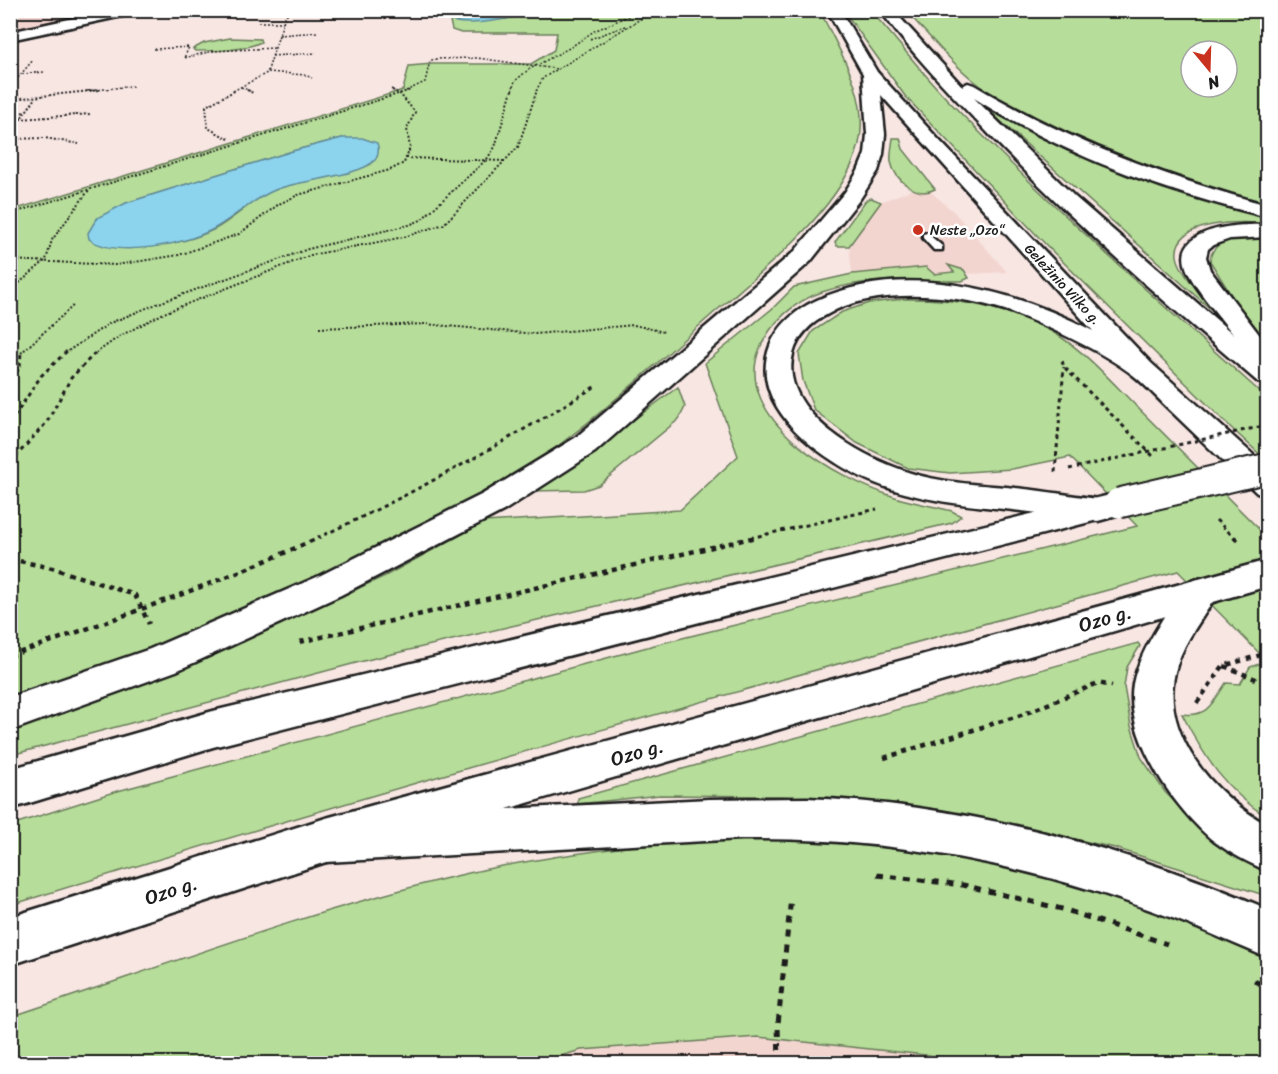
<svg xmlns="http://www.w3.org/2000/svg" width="1278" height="1074" font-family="Sriracha,sans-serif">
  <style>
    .built { fill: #f3d5d0 }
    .green { fill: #b6dd99; stroke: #697c5a; stroke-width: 1.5; fill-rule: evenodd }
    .water { fill: #8cd3ed; stroke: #5f8a99; stroke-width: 1.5 }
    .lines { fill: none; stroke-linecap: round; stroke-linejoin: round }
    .lane-casing { stroke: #1c1c1c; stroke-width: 5 }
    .street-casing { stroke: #1c1c1c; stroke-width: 5 }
    .primary-casing { stroke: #1c1c1c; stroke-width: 5 }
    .highway-casing { stroke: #1c1c1c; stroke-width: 5 }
    .path-far4 { stroke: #1c1c1c; stroke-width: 1.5; stroke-dasharray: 2 2; stroke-linecap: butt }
    .path-far3 { stroke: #1c1c1c; stroke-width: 2; stroke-dasharray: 2 2; stroke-linecap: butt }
    .path-far2 { stroke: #1c1c1c; stroke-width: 3; stroke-dasharray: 4 4; stroke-linecap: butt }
    .path-far1 { stroke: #1c1c1c; stroke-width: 4.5; stroke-dasharray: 5 5; stroke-linecap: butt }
    .path { stroke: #1c1c1c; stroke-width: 5; stroke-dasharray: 7 7; stroke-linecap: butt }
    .lane { fill: #fff; fill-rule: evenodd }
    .street { fill: #fff; fill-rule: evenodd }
    .primary { fill: #fff; fill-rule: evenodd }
    .highway { fill: #fff; fill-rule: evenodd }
    .primary-bridge-casing { stroke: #1c1c1c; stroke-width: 33; stroke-linecap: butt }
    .path-bridge { stroke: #1c1c1c; stroke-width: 3; stroke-dasharray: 4 4; stroke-linecap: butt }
    .primary-bridge { stroke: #fff; stroke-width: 29 }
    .poi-dot { fill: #c8321e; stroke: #fff; stroke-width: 2 }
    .labels { text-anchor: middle; stroke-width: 5; stroke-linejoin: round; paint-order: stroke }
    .far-poi-label { font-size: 14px; fill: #1c1c1c; stroke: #fff; text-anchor: start }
    .far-street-label { font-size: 14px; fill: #1c1c1c; stroke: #fff }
    .near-street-label { font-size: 20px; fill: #1c1c1c; stroke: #fff }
  </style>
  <rect width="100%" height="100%" fill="#f8e6e3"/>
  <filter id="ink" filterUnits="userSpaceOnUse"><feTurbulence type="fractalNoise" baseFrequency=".0167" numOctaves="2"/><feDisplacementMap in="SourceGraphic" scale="12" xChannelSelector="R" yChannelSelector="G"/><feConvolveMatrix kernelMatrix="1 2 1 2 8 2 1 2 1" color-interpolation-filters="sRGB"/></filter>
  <g filter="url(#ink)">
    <g class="built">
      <polygon points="11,10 111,11 11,32"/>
      <polygon points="911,190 931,192 954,212 1007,272 968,274 964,270 949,266 954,272 934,274 926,267 852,274 849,246 881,202"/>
      <polygon points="758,1037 944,1057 964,1063 533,1064 581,1050"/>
    </g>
    <g class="green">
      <path d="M 540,10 L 820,11 C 840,52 870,97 859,144 C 845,204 768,266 723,305 C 646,371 571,446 482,497 C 454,514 422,528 393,543 C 310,585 226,625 139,658 C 97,674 53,688 11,703 L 10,211 L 403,90 L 409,66 L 433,64 L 531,64 L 554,50 L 557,33 L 461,33 L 452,30 L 450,21 L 506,19 ZM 342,138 L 371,164 C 342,178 308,178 277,189 C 254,197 237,217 215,229 C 187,243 151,248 120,248 L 126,203 L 296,150 Z"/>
      <path d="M 844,11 L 871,11 C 896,39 919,69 945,97 C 1047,203 1158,301 1267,398 L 1267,461 L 1227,424 L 1049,248 L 905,96 Z"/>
      <path d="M 906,11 L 1267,11 L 1267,205 C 1172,177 1051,143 973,80 C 948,60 928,34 906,11 ZM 1191,51 L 1227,51 L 1227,87 L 1191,87 Z"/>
      <path d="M 230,38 L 260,39 L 261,42 C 243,51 215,51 195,51 L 193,49 L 204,43 Z"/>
      <path d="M 988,110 C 1077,157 1171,189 1267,218 L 1267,224 C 1245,221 1173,219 1177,256 C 1179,272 1206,300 1216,314 Z"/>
      <path d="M 893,138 L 900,138 L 903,149 L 935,189 C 917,199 895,180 891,162 C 890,154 892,146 893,138 Z"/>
      <polygon points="871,198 881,202 849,246 837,246 835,242 866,200"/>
      <path d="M 1242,237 L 1267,237 L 1267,346 L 1254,332 L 1210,261 C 1211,243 1228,240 1242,237 Z"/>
      <path d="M 948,265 L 964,270 L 969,278 L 962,281 C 915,281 868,276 822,292 C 795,301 771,322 760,348 C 730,419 841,481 895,497 C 913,503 933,506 952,511 L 961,516 L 952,523 L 371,659 L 11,755 L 11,727 L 149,677 L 259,634 L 385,576 L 484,522 L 680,510 L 738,456 L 705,363 L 773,308 L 794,287 L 852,274 L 926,267 L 934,274 L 954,272 Z"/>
      <path d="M 904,299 C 952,298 998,305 1041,326 C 1078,343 1106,376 1135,405 C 1179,449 1223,493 1267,537 L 1267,661 L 1178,571 C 787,677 397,784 11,905 L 11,825 L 114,792 L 662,643 L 1137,526 L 1070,457 L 1012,469 L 950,473 L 908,468 L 857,443 L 814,410 L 803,381 L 799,354 L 813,331 L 842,312 L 869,303 Z"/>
      <polygon points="678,387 685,407 679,419 599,485 584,490 532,491 572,466"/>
      <polygon points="1138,643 1140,646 1127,667 1124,687 1131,726 1141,757 1165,792 1205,833 1267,875 1267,896 1115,848 1002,823 894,803 782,796 660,795 578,804 578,798"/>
      <path d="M 1267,661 L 1267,817 C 1226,791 1204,757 1182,714 C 1208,718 1213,702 1226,683 L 1240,684 L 1250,667 Z"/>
      <path d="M 693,838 L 792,838 L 871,841 L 963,854 L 1114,898 L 1260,950 L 1268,954 L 1267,1063 L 964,1064 L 944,1057 L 758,1037 L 581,1050 L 533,1064 L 11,1064 L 10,1017 C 158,968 305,912 456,876 C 534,857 615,849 693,838 Z"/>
    </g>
    <g class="water">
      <path d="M 460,11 L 460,10 L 539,11 C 520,17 465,29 447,19 L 448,15 Z"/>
      <path d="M 342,138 L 362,138 L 377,143 C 379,149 379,155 375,160 C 360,177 298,180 275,190 C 253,199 236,216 217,227 C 190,244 116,259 89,239 L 88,233 L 97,218 L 126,203 L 296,150 Z"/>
    </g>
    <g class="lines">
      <g class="lane-casing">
        <polygon id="lane" points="927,233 942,246 942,250 934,250 923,238 923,234"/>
      </g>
      <g class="street-casing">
        <polygon id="street" points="111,10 138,10 132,14 10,40 10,32"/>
      </g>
      <g class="primary-casing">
        <g id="primary">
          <polygon points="1110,495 1121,498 1126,506 1121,514 213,747 10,809 10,769 213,711"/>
          <polygon points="1268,560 1268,586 326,862 10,965 10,917 326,818"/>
        </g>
      </g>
      <g class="highway-casing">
        <g id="highway">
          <path d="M 827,10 L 840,10 L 877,72 L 938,139 L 1151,363 L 1268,468 L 1268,496 L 1257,493 C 1229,467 1201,440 1173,413 C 1160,401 1147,386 1133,375 C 1102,351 1042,323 1005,310 C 955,294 875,287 828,314 C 811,323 798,335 793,354 C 779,409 854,452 897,468 C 931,482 970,484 1006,487 C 1037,490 1067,495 1098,499 L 1109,502 L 1114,510 L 1109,518 L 1098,521 C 1070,517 1041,513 1013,510 C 966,505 919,501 875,483 C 826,463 746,408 770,346 C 778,325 797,309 817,300 C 903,261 1014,289 1093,331 L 881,95 L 885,134 L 883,154 L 878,171 L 860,199 L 810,262 L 595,452 L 505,510 L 341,595 L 176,671 L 10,731 L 10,697 L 150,649 L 317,577 L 483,494 L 575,438 L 794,252 L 845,192 L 858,171 L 865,154 L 867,134 L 863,74 Z"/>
          <path d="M 880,10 L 893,10 L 962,86 L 968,83 L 974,85 C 1066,140 1164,177 1268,205 L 1268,217 C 1165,192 1063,155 974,98 L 1076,198 L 1233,334 C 1220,317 1195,289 1187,270 C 1169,226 1242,224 1268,225 L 1268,237 L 1230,239 L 1213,245 L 1208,249 L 1206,257 L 1210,270 L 1268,346 L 1268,358 L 1263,359 L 1268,362 L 1268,384 L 1258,382 C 1165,303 1073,222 988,133 C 951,94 912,54 880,10 Z"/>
          <path d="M 1200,579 L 1212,583 L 1218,592 C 1205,616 1185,639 1177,665 C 1156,730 1213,796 1268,825 L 1268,871 C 1249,863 1231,854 1215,842 C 1176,811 1124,737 1133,684 C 1137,663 1148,643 1159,625 C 1166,614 1178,591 1187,583 C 1190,581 1196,580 1200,579 Z"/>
          <path d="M 807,798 C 966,804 1121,846 1268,909 L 1268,958 C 1237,945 1206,931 1175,919 C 1034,865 894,837 742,839 L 326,862 L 310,855 L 304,840 L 310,825 L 326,818 L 710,799 Z"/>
        </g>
      </g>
      <g class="path-far4">
        <polyline points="258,22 283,22"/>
        <polyline points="279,35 318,32"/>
        <polyline points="590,39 625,26"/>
        <polyline points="154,49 189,47 184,58 213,51 275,48"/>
        <polyline points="272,56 316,53"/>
        <polyline points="268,72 305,75 312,78"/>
        <polyline points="22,74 45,72"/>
        <polyline points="10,87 33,60"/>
        <polyline points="241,87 250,91"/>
        <polyline points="391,89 395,91"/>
        <polyline points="87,91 133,86"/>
        <polyline points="233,91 267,73 285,16 291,10"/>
        <polyline points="406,91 425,82 430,61 434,59 477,58 557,69"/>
        <polyline points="512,91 515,81 528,70 571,47 594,31 642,10"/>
        <polyline points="536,91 543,78 642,18 660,10"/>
      </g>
      <g class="path-far3">
        <polyline points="247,90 253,93"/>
        <polyline points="10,94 22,98 100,90"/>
        <polyline points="10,114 25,112"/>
        <polyline points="20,119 91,114"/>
        <polyline points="10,133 36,98"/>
        <polyline points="10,139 45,138 79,144"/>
        <polyline points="229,139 208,128 206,106 236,90"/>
        <polyline points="406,158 505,161"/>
        <polyline points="10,214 411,90"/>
        <polyline points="10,260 116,265 179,255 239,234 279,204 298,195 390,170 404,163 410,148 407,129 415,112 400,94 392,90"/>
        <polyline points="10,291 46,260 52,240 89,190"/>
        <polyline points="319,328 425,324 535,334 634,325 664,332"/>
        <polyline points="21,353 74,305"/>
        <polyline points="65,353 110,323 159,303 308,249 409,225 421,220 487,159 495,147 512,90"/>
        <polyline points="96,353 120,336 164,313 311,255 404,237 444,224 518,147 537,90"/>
      </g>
      <g class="path-far2">
        <polyline points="1062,361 1064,367 1154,457"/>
        <polyline points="10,378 20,368 21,351"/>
        <polyline points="10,423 41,376 67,351"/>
        <polyline points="10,463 47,422 71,378 97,351"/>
        <polyline points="1055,472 1064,367"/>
        <polyline points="1216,520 1235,538"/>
        <path d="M 317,538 C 414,494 505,442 596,386"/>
        <polyline points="750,538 877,509"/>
      </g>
      <g class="path-far1">
        <polyline points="1234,537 1241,544"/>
        <polyline points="10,559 52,568 135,595 149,624"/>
        <polyline points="300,642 756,537"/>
        <path d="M 10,656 C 114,619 220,583 320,537"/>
        <polyline points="1224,666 1268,684"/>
        <polyline points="1197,703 1223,666 1268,653"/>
        <polyline points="884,758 1024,714 1098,683 1112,686"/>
      </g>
      <g class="path">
        <polyline points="877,875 963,885 1066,910 1167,944"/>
        <polyline points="1254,981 1268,987"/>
        <polyline points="779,1064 778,1024 791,897"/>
      </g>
      <use href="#lane" class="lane"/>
      <use href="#street" class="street"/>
      <use href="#primary" class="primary"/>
      <use href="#highway" class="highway"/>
      <g class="primary-bridge-casing">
        <polyline id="primary-bridge" points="1119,503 1268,468"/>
      </g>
      <polyline class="path-bridge" points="1069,469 1268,425"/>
      <use href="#primary-bridge" class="primary-bridge"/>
    </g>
  </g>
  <circle class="poi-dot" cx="918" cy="230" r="6"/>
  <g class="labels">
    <g class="far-poi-label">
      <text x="930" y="235">Neste „Ozo“</text>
    </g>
    <g class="far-street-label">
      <text transform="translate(1063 284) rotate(47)" y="5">Geležinio Vilko g.</text>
    </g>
    <g class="near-street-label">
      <text transform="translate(1105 618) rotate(-16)" y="7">Ozo g.</text>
      <text transform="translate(637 752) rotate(-16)" y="7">Ozo g.</text>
      <text transform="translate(171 890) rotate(-18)" y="7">Ozo g.</text>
    </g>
  </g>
  <rect width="1278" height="1074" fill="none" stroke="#fff" stroke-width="36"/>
  <rect x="18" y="18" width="1242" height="1038" fill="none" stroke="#1c1c1c" stroke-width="2" filter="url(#ink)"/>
  <g transform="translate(1209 69) rotate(161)"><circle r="28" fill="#ffffff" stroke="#a4a4a4" stroke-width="1.5"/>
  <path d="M0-4.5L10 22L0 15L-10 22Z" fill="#c8321e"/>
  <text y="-9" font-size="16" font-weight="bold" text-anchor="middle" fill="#1c1c1c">N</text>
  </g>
</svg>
